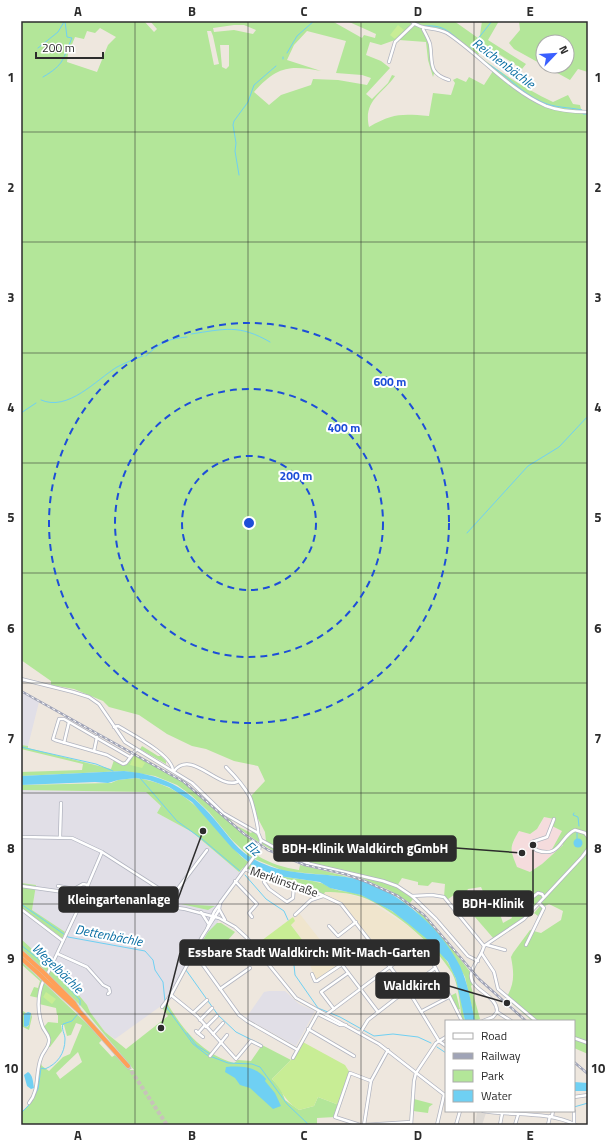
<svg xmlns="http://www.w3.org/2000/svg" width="609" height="1146" font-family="'Titillium Web',sans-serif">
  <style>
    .industrial { fill: #e1dfe7 }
    .education { fill: #f0e5cd }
    .medical { fill: #f5dcdd }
    .green { fill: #b3e699; fill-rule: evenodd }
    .pitch { fill: #c8ed95 }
    .plaza { fill: #dedad5 }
    .water { fill: #6fd0f3 }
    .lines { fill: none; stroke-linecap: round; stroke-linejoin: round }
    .stream { stroke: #6fd0f3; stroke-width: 1 }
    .highway-tunnel { stroke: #c7c2ba; stroke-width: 4; stroke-dasharray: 4 2; stroke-linecap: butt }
    .minor-casing { stroke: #b2b5c0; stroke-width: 4 }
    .highway-casing { stroke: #c8c8c8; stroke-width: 5.5 }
    .minor { stroke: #fff; stroke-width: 2.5 }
    .highway { stroke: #ffa058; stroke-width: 4 }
    .rail-casing { stroke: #a0a4b7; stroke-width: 2.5 }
    .rail { stroke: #fff; stroke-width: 1; stroke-dasharray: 3; stroke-linecap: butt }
    .highway-bridge-casing { stroke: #c8c8c8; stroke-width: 5.5; stroke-linecap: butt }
    .highway-bridge { stroke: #ffa058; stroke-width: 4 }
    .grid { fill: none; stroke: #2c2c2c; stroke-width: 1; stroke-opacity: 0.55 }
    .ring { fill: none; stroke: #1d4ed8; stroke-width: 2; stroke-dasharray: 7 5 }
    .labels { text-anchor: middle; stroke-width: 4; stroke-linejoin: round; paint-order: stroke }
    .street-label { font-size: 12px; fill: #2c2c2c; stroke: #fff }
    .water-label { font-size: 13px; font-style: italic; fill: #096ea3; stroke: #fff }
    .centre { fill: #1d4ed8; stroke: #fff; stroke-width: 2 }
    .ring-label { font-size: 12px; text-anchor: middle; font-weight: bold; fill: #1d4ed8; stroke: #fff; stroke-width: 4; stroke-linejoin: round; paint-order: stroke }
    .leader { fill: none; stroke: #2c2c2c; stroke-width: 1.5 }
    .callout-dot { fill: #2c2c2c; stroke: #fff; stroke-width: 1.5 }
    .callout { fill: #2c2c2c; stroke: #2c2c2c; stroke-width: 1.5 }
    .callout-label { font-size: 13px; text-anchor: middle; font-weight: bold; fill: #fff }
    .neatline { fill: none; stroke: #2c2c2c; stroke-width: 1.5 }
    .grid-label { font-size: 13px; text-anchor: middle; font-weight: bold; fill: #2c2c2c }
  </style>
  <rect width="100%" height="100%" fill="#eee7de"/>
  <g class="industrial">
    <polygon points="22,693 39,702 28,746 21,745"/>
    <polygon points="21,790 146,792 161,806 157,813 192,832 239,872 244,867 244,873 223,902 218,922 204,939 185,970 172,998 115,1039 105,1032 90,1012 87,1005 21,939 21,907 62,938 64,933 32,910 36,885 21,883"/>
    <polygon points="269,991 285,991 299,1004 315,1011 296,1046 246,1018 264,992"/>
  </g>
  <g class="education">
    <polygon points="324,892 340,892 366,899 408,926 425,941 405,956 392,945 383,954 379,949 386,945 384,941 375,944 372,940 371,941 341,904 323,896"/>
    <polygon points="299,913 339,964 318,980 315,980 307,955 301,947 303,941 291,924 295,921 293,918"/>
  </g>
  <polygon class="medical" points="544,817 554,819 562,831 563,845 542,864 530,872 517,868 511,850 516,835 521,830 530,834 540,826"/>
  <g class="green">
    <path d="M 21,21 L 144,21 L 154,32 L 157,29 L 150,21 L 332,21 L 362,38 L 364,35 L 375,38 L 376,34 L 347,21 L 454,21 L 478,38 L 480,35 L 482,21 L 499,21 L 488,40 L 526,64 L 522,69 L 485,45 L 478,55 C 502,74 526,89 553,102 L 568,95 L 573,104 L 580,105 L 581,109 L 588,113 L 588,1038 L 586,1042 L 588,1043 L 588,1054 L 574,1048 L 574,1021 L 532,1021 L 506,998 C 515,984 514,973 511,957 L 513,953 L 530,930 L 541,933 L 561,920 L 563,911 L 549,904 L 543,907 L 538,916 L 534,913 L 541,905 L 540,904 L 532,912 L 494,939 L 455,894 L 447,900 L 444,897 L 445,884 L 432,882 L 428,886 L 418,885 L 418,882 L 402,878 L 397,886 L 413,899 L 410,903 L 389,890 L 354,875 L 310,864 L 288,855 L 266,841 L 265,832 L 254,811 L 251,796 L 265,781 L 258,766 L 234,761 L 206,749 L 192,746 L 167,734 L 139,715 L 109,707 L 103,701 L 74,689 L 51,685 L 51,681 L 21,660 ZM 234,25 L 244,25 L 256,30 L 253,34 L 234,30 L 214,32 L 213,28 ZM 100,28 L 116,37 L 108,45 L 97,72 L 67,62 L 68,54 L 75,37 L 84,39 L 87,31 L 95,33 ZM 426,29 L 443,32 L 448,34 L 493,71 L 484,85 L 469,77 L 466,82 L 457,78 L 453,80 L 455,83 L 451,95 L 433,93 L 429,116 C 401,114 394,113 369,127 C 363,100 382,95 395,76 L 392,75 L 388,83 L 372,99 L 366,94 L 390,68 L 381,61 L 366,55 L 370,42 L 381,45 L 395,40 L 398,42 L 399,40 L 426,42 L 428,60 L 433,77 L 435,70 L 431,58 L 429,39 L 425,30 ZM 207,31 L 211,31 L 213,36 L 219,64 L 214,65 ZM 307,31 L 346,41 L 336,73 L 362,75 L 371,78 L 367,85 L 338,80 L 313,79 L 311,85 L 281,95 L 269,105 L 254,92 C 277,66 290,65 321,71 L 287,60 L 294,45 ZM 220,45 L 229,45 L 229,66 L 226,69 L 222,67 ZM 544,817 L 554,819 L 552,826 L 562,831 L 551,851 L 562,844 L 563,845 L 542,864 L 530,872 L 517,867 C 510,849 509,848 519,831 L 530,834 L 537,829 ZM 481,887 L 486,898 L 482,900 L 465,894 L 468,889 ZM 499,900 L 507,908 L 512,918 L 503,923 L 496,902 Z"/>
    <path d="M 519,21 L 588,21 L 588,72 L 578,69 L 570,80 L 514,49 L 509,43 L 520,30 ZM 543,42 L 567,42 L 567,66 L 543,66 Z"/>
    <path d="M 21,745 L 28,746 L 28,748 L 111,769 L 114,760 L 123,766 L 126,764 L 134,754 C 151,763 169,772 185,783 C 211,803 233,828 260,847 L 258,856 C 269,863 285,868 299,870 L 300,865 C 345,876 391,884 426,918 C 442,935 456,954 471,973 L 473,984 L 471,986 L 480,1019 L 475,1021 L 465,977 L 451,952 L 415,910 L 397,897 L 378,888 L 347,877 L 284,871 L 250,857 L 232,840 L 209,812 L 191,795 L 177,785 L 155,776 L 124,771 L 21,776 L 21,772 L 82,770 L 83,764 L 21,749 Z"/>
    <polygon points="142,746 158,756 161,756 166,761 166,764 140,749"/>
    <path d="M 136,778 C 178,784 198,806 224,837 C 233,848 242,859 254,866 C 275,879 298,877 321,883 C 325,884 328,887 331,888 C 341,892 351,891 361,895 C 392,907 441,942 454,974 C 460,988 462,1006 465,1021 L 462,1021 C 460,1006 459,986 452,973 C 434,944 397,913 367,899 C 353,893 339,892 325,892 L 323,896 C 303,887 258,882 244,867 L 239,872 L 192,832 L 157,813 L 161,806 L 146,792 L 21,790 L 21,785 L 111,783 L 118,780 Z"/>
    <path d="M 225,816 L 231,820 L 233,824 L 251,833 L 253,831 L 259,837 L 287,858 C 264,846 244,834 225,816 Z"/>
    <polygon points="21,883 36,885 32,910 65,932 62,938 21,907"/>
    <polygon points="181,904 215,906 208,910"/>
    <polygon points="217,923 221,923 235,932 206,965 195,953 208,932"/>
    <path d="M 21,939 L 68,982 L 87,1005 L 90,1012 L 105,1032 L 126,1049 L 168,1016 L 161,1006 L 166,1001 C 182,1029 202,1054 234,1063 L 238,1060 L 251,1061 L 262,1045 L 291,1060 L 272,1079 L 281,1089 L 285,1100 L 299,1110 L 314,1106 L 318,1097 L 339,1105 L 335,1117 L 317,1118 L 317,1125 L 21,1125 L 21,1112 C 37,1102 37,1079 40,1061 L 42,1066 L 49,1071 L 63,1057 L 70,1054 L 82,1025 L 76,1023 L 71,1035 L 67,1036 L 64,1025 L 61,1025 L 62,1031 L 50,1047 L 48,1047 L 49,1040 L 43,1028 L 48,1022 L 58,1023 L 58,1015 L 57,1015 L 56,1008 L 39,1004 L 39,998 L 30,996 L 34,987 L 38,988 L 40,981 L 21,964 L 21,961 L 103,1039 L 99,1043 L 112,1057 L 115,1055 L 129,1070 L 134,1070 L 80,1005 L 21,949 ZM 78,1052 L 82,1062 L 60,1079 L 56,1073 Z"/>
    <polygon points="456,993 460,1009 457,1010 450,996"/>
    <polygon points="23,1011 26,1013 24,1026 27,1027 29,1025 31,1013 32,1017 29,1030 21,1026"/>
    <polygon points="414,1099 433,1104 429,1107 428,1113 413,1111"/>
  </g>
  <g class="pitch">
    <polygon points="398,25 404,30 395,39 390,35"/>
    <polygon points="134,756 145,763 142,768 130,765"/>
    <polygon points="293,917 295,921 291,925 303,941 301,947 290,954 280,942 265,953 257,944"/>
    <polygon points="46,992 56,999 52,1004 43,997"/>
    <path d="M 301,1041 L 345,1065 L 350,1073 L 339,1105 L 318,1097 L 314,1106 L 299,1110 C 285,1102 282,1090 272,1079 L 291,1060 Z"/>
  </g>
  <polygon class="plaza" points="477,1112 486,1113 482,1125 475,1125"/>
  <g class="water">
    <path d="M 124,771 C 168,775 193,792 220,826 C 229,837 240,852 252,858 C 283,876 312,872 346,877 C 392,885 439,924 460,966 C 468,983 471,1003 475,1021 L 465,1021 L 456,979 L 448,962 L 428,940 L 410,925 L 392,911 L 361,895 L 330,888 L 320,882 L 272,875 L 254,867 L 232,848 L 192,802 L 169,787 L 149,780 L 136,778 L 118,780 L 108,783 L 95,782 L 21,785 L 21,776 Z"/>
    <circle cx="578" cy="843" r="4.5"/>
    <polygon points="28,1012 31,1013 29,1025 26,1027 24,1026 24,1014"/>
    <path d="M 226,1067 C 241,1066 256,1066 266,1079 L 265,1081 L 275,1093 L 281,1106 L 273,1109 L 250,1088 L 240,1085 L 235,1078 L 225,1072 Z"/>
    <path d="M 28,1072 C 33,1075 33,1082 34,1088 L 31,1089 L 27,1086 L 24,1075 Z"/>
    <polygon points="574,1082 588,1083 588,1091 574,1091"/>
  </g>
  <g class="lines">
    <g class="stream">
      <path d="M 425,26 C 441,25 447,29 460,41"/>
      <polyline points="38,48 58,32 64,22"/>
      <polyline points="470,49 492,21"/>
      <polyline points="287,53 297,36 314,21"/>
      <polyline points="283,59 283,57"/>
      <path d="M 485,62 C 505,73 521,93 542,102 C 555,108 568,107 582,110 L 583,114 L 588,114"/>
      <path d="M 43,77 C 65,64 62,60 72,38 L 67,37 L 65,21"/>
      <polyline points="239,175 235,151 236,143 233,125 234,121 248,102 254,85 276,66"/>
      <path d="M 191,334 C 225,329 239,324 270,342"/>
      <path d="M 146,356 C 161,342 167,339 187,337"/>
      <path d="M 41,400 C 68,412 96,380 117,367 C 125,363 134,359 143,356"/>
      <polyline points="21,413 36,403"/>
      <polyline points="467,533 528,466 559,447 588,416"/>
      <polyline points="21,747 96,764 113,771"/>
      <polyline points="140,778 177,821 202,839 240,871"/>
      <polyline points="574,813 573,815 578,817 579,826"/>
      <polyline points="577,832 577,839"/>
      <polyline points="245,875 266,899 284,911 288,920"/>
      <polyline points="21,904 68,937 145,951 153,960 155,970 163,982 165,1002"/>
      <polyline points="21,945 52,970 80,1000 80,1005"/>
      <polyline points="297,959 294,965 295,975 318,1008 340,1017 374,1036 393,1034 418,1037 431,1043"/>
      <polyline points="186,970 218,1015 236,1032 262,1045"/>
      <polyline points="165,1004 168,1009"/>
      <polyline points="165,1005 193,1044 207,1055 228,1063 252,1064 260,1067 287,1104 309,1125"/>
      <polyline points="187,1033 196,1045 210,1054"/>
      <polyline points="437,1047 446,1053"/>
      <path d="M 31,1102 L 38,1089 L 41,1068 L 45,1069 C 57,1064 65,1054 65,1039 C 65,1034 61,1029 63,1024 L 72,1021 L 77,1015"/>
      <polyline points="574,1107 588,1103"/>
      <polyline points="21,1113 29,1105"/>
    </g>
    <polyline class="highway-tunnel" points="128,1066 167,1125"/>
    <g class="minor-casing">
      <g id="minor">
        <path d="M 411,21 C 422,31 434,26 447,33 C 479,54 509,90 546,106 C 559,111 574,112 588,112"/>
        <path d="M 423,29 C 425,33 428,38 430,44 C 433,62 427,73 449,80"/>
        <polyline points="389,62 395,42 414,24"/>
        <polyline points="21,679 73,692 89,697 99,704 125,742 192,783 223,813 258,833 261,840 259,850 220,903 219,909 225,920"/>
        <path d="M 114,727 L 118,726 C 131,734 173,755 173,771"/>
        <polyline points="64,743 69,722"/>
        <polyline points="94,751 97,737"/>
        <polyline points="130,757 64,719 59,719 53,739 55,740 107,755 123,764 126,763 136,750"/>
        <path d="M 226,767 C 233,774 245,788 250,797 C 252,801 259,829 258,833"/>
        <path d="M 174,771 C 192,749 217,789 237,782"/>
        <path d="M 554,819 L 547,837 L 532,842 L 536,850 C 561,859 559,837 575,830 L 585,833 L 588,837"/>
        <polyline points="21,837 72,838 102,852 166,893 170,899 168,907"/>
        <polyline points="60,837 61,803"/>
        <polyline points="261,840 288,855 310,864 383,881 397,886 412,896 432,895 444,897 484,946"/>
        <polyline points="245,869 269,880 311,890 341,904 408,990 439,1041 446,1046"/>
        <polyline points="265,878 264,882 269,889 287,902 293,898 294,885"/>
        <polyline points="235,881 257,904 249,913 252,917"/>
        <polyline points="21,886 185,909 219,918 235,927 247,938 296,998 379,1044 446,1096"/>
        <polyline points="58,886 74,889 83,884 88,885"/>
        <polyline points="73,894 79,903"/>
        <polyline points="412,896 436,919 468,956 478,961"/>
        <polyline points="170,899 207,850"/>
        <polyline points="79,906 102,852"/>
        <polyline points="21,909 63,941"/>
        <polyline points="201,912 208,923"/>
        <polyline points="502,913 510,915 538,893 542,894 544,897"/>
        <polyline points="295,915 311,900 323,896"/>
        <polyline points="329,926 338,936 356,922"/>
        <polyline points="207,929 214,912 219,905"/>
        <polyline points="487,945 505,950"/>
        <polyline points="526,945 544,908 540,904"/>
        <polyline points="58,954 87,967 103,985 109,988 110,992 108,994"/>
        <polyline points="482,954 494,972 498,989 536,1021"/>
        <polyline points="192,955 203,965 239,1015 247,1021 296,1049"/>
        <polyline points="343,966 378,1012"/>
        <path d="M 312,974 L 315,981 L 317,981 C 336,968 354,957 372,943"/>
        <polyline points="47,975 79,907 84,900 88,885"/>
        <polyline points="220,989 250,968"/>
        <polyline points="171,995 197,1016 236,1059 251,1041 261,1046"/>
        <polyline points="162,1007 171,995 202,937 219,910"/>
        <polyline points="334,1009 321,992 348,973"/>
        <polyline points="422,1011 449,997"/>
        <path d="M 497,1012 C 498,995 470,990 471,975 C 472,965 482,956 484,946 L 524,919 L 582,857 L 588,849"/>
        <polyline points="497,1012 511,1021"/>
        <polyline points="193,1013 207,1000"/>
        <polyline points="318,1014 340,1025 346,1025"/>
        <polyline points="327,1014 419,945 423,945 425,947 462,1021"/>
        <polyline points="200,1020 212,1008"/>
        <polyline points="483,1021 493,1017 497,1012"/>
        <polyline points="206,1027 217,1016"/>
        <polyline points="308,1029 354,1056"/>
        <polyline points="196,1031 198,1033 205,1025"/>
        <polyline points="198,1033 203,1037"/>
        <polyline points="360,1033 368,1020 435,968"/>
        <polyline points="213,1034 223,1023"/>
        <polyline points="574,1038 588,1043"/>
        <polyline points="210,1056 227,1035"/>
        <polyline points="293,1058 319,1011"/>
        <polyline points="574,1097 588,1095"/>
        <path d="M 29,1103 C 40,1090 35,1073 41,1058 C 43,1051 50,1047 49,1039 C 48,1033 43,1030 42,1025 C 37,1010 38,993 44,979"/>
        <path d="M 483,1111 C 514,1116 548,1111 576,1125"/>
        <polyline points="552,1116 553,1111"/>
        <polyline points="574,1124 574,1111"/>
        <polyline points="360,1125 335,1117 350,1073 371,1081"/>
        <polyline points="364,1125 371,1081 388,1050"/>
        <polyline points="364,1125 411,1122"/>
        <polyline points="411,1125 414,1081 416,1073 436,1043 446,1037"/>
        <polyline points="437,1125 444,1095"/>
        <polyline points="456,1125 460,1111"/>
        <polyline points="500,1125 502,1114"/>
        <polyline points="515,1125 518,1115"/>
        <polyline points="548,1125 550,1116"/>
      </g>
    </g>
    <g class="highway-casing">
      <g id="highway">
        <polyline points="21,952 42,971"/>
        <polyline points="21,958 39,974"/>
        <polyline points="48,977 74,1003 79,1011 128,1066"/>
        <polyline points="46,981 78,1010"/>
      </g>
    </g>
    <use href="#minor" class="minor"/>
    <use href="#highway" class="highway"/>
    <g class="rail-casing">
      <g id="rail">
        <polyline points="21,691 184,782 244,834 268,850 305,865 345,874 367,882 398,896 424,915 479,979 526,1021"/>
        <polyline points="574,1062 588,1074"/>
      </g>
    </g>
    <use href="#rail" class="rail"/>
    <g class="highway-bridge-casing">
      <g id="highway-bridge">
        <polyline points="42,971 48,977"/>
        <polyline points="39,974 46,981"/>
      </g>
    </g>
    <use href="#highway-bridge" class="highway-bridge"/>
  </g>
  <path class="grid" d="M 135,21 L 135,1125M 248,21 L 248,1125M 361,21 L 361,1125M 474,21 L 474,1021M 21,132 L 588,132M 21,242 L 588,242M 21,353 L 588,353M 21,463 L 588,463M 21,573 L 588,573M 21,683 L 588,683M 21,793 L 588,793M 21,904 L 588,904M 21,1014 L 588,1014M 474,1111 L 474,1125"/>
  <g class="ring">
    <circle cx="249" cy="523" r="67"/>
    <circle cx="249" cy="523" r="134"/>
    <circle cx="249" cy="523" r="200"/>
  </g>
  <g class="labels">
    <g class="street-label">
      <text transform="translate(284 882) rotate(19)" y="4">Merklinstraße</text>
    </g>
    <g class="water-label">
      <text transform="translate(504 63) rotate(37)" y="5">Reichenbächle</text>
      <text transform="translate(253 848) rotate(41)" y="5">Elz</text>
      <text transform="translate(109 935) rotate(11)" y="5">Dettenbächle</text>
      <text transform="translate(58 968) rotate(44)" y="5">Wegelbächle</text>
    </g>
  </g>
  <circle cx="249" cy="523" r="6" class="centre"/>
  <g class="ring-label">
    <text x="390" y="386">600 m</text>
    <text x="344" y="432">400 m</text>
    <text x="296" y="480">200 m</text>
  </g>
  <path class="leader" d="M522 853L456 848M203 831L178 899M533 845L533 904M161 1028L180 953M507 1003L449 986"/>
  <g class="callout-dot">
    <circle cx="522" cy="853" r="4"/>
    <circle cx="203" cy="831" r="4"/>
    <circle cx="533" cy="845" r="4"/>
    <circle cx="161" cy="1028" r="4"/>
    <circle cx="507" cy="1003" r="4"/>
  </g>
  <g class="callout">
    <rect x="274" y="836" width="182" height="25" rx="4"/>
    <rect x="59" y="887" width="119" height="25" rx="4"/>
    <rect x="454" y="891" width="79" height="25" rx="4"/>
    <rect x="180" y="940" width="259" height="25" rx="4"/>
    <rect x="376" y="973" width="73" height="25" rx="4"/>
  </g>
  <g class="callout-label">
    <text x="365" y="853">BDH-Klinik Waldkirch gGmbH</text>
    <text x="119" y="904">Kleingartenanlage</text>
    <text x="493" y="908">BDH-Klinik</text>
    <text x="309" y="957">Essbare Stadt Waldkirch: Mit-Mach-Garten</text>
    <text x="412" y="990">Waldkirch</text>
  </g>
  <rect width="609" height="1146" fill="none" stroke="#ffffff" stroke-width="44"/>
  <rect x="445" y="1020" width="130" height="92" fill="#ffffff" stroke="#ababab"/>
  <rect x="453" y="1033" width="20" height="6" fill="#ffffff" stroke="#ababab"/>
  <text x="481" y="1040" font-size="12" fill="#2c2c2c">Road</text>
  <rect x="453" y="1053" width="20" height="6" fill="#a0a4b7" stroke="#ababab"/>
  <text x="481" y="1060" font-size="12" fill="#2c2c2c">Railway</text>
  <rect x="453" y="1070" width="20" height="12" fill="#b3e699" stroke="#ababab"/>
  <text x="481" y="1080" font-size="12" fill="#2c2c2c">Park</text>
  <rect x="453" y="1090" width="20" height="12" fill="#6fd0f3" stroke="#ababab"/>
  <text x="481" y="1100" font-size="12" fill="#2c2c2c">Water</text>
  <g transform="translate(555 54) rotate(65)"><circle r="19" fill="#ffffff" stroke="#ababab"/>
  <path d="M0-3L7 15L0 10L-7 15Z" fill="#3a5fff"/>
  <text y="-6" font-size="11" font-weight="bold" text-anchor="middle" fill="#2c2c2c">N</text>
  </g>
  <path d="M36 52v6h67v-6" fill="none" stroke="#2c2c2c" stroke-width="2"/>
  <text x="42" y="52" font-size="12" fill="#2c2c2c" stroke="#ffffff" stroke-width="3" paint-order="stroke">200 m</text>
  <rect x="22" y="22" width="565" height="1102" class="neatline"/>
  <g class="grid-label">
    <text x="78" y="16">A</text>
    <text x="192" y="16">B</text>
    <text x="304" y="16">C</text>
    <text x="418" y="16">D</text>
    <text x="530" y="16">E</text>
    <text x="11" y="82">1</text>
    <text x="598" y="82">1</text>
    <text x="11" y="192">2</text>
    <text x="598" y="192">2</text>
    <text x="11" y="302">3</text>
    <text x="598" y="302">3</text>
    <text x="11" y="412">4</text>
    <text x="598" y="412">4</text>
    <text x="11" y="522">5</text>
    <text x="598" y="522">5</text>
    <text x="11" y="633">6</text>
    <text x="598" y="633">6</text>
    <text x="11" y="743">7</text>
    <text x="598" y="743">7</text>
    <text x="11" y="853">8</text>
    <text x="598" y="853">8</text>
    <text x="11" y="963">9</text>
    <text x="598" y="963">9</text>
    <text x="11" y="1073">10</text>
    <text x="598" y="1073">10</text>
    <text x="78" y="1140">A</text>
    <text x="192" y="1140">B</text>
    <text x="304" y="1140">C</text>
    <text x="418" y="1140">D</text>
    <text x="530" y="1140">E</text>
  </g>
</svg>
